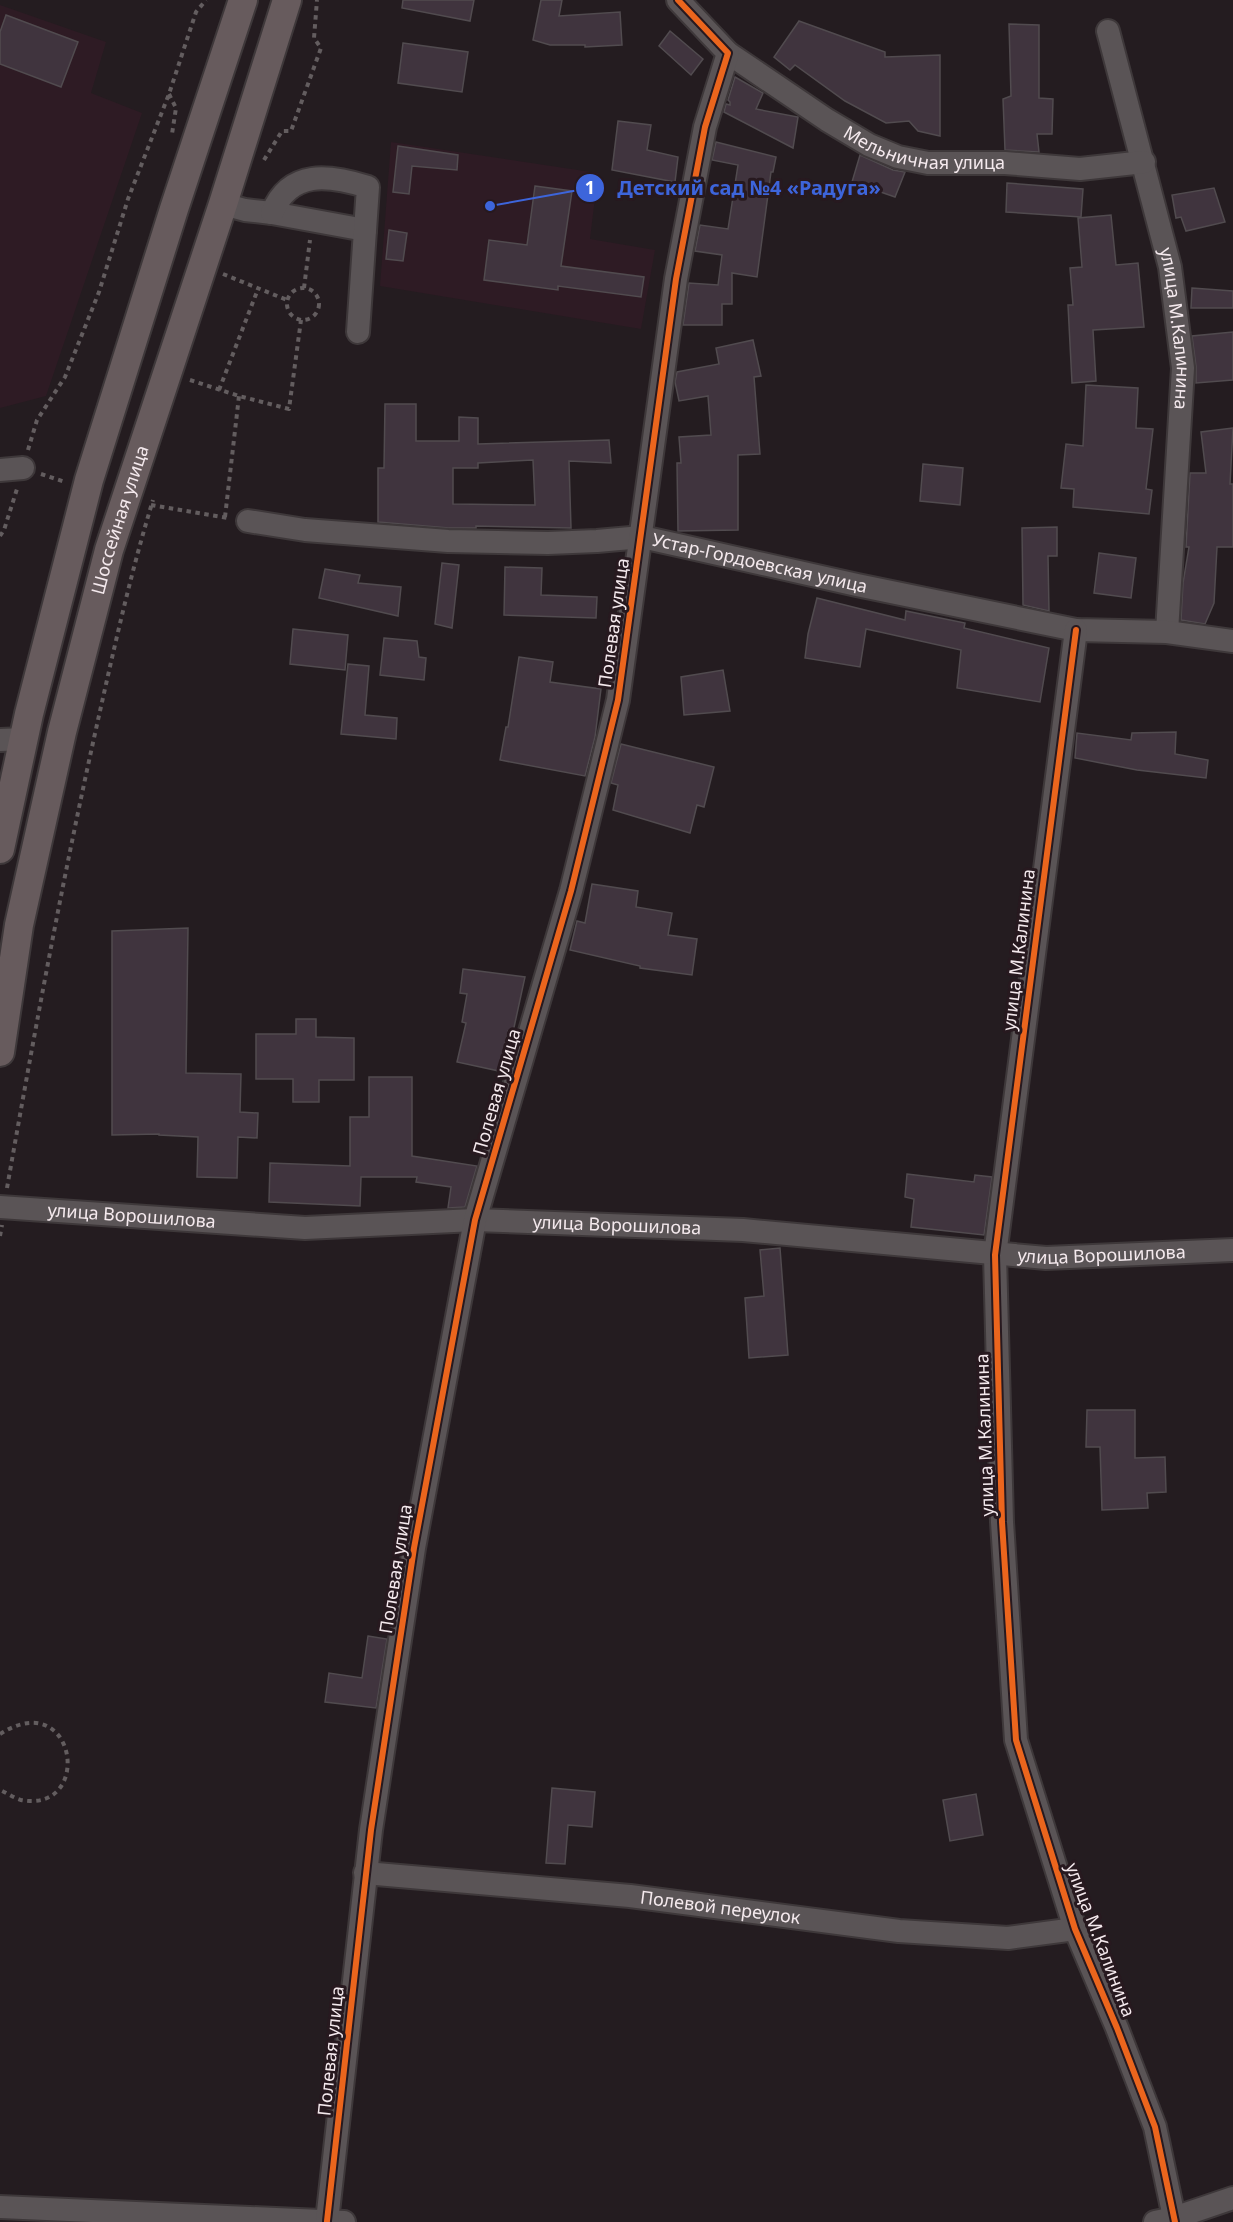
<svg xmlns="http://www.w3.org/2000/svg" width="1233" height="2222" font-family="'Noto Sans',sans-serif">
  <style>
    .built { fill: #2e1b24 }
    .building { fill: #40343e; stroke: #514b4f; stroke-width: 1.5; fill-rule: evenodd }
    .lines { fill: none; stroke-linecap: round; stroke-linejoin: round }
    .minor-casing { stroke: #3e383a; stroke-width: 26 }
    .major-casing { stroke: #3e383a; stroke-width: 32 }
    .path { stroke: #635d5f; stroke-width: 4; stroke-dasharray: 4.5 4.5; stroke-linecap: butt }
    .minor { stroke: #5a5456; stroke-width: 22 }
    .major { stroke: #675b5d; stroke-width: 28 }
    .cycleway-casing { stroke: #27191f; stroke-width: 10 }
    .cycleway { stroke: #eb651d; stroke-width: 6 }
    .labels { text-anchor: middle; stroke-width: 6; stroke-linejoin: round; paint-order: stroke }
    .street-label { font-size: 18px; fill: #f4e9ed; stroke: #27191f }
    .leader { fill: none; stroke: #3d65db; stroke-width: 2 }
    .callout-dot { fill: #3d65db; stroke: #27191f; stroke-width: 2 }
    .mark-label { font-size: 18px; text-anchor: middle; font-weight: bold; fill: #fff }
    .callout-label { font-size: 20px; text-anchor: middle; font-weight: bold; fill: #3d65db; stroke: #27191f; stroke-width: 6; stroke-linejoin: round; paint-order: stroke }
  </style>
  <rect width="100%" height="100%" fill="#241c20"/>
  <g class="built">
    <polygon points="0,5 106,42 91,93 142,113 46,396 0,408"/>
    <polygon points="391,142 598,173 590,239 655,250 641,329 380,286"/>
  </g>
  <g class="building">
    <polygon points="403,0 474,0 470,21 402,8"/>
    <polygon points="541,0 562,0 559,16 620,12 622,45 585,47 585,45 550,45 533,40"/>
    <polygon points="6,15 78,42 61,87 0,64 0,32"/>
    <polygon points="799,21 885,52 885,57 940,55 940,136 918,131 909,121 886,123 845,101 795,65 790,70 774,57"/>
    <polygon points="1009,24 1039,25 1039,98 1053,99 1052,134 1037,134 1039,152 1005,150 1003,99 1011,96"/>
    <polygon points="670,31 703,59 691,75 659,46"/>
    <polygon points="403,43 468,52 462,92 398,83"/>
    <polygon points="735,77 763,93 756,109 798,117 793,148 724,112 726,104 730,105 730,102 728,100"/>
    <polygon points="618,121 651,125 647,150 678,157 675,182 612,170"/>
    <polygon points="716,142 776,157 773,172 771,172 757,277 732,273 732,304 722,304 722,325 683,325 689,283 718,285 722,255 695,251 700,225 728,229 738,165 712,160"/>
    <polygon points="398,146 458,155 457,170 412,166 409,194 393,192"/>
    <polygon points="860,155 893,170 905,172 895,197 852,182"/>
    <polygon points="1007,183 1083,189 1081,217 1006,212"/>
    <polygon points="535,186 572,191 561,266 644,277 641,297 558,286 558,290 484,280 489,240 527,245"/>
    <polygon points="1214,188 1225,222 1186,231 1181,217 1176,218 1172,195"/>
    <polygon points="1111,215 1116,265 1138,263 1144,327 1093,330 1096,381 1072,383 1068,305 1073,305 1070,268 1082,267 1078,218"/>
    <polygon points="389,230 407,233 403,261 386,259"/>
    <polygon points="1192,288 1233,291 1233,308 1191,308"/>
    <polygon points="1233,332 1233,380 1196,383 1196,366 1192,336"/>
    <polygon points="753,340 761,376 754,377 760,454 738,455 738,530 678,531 677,463 681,463 679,437 711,435 708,396 679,401 675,382 677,372 719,364 716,348"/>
    <polygon points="1086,385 1138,388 1136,428 1153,429 1146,489 1152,490 1149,514 1073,507 1074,489 1061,488 1066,444 1083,446"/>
    <path d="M 385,404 L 416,404 L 416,441 L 459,441 L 459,417 L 478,418 L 478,444 L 609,440 L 611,463 L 569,461 L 571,528 L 476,526 L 476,528 L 449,528 L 378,522 L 378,468 L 384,468 ZM 533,460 L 535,505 L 453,504 L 453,468 L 478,468 L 478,463 Z"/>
    <polygon points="1233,428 1230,484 1233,484 1233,547 1217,547 1214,603 1205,624 1181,620 1183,583 1189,547 1186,547 1190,473 1206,473 1201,432"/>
    <polygon points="923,464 963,468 960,505 920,501"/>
    <polygon points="1057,527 1057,556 1048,556 1049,611 1023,605 1022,528"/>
    <polygon points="1099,553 1136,558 1131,598 1094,593"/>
    <polygon points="442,563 459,565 452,628 435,624"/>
    <polygon points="505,567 542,568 541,595 597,597 596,618 504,615"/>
    <polygon points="325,569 360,575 358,583 401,587 398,616 319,598"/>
    <polygon points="817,598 905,620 906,611 965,623 964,628 1049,648 1040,702 957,688 961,650 880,632 866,629 860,667 805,658 808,634"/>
    <polygon points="293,629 348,635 345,670 290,664"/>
    <polygon points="384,638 417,641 419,657 426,658 424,680 380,675"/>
    <polygon points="519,657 553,662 550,682 601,689 595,737 585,776 500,760 506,727 508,727"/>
    <polygon points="348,664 369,666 365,715 397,718 396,739 341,734"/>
    <polygon points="723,670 730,711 684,715 681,677"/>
    <polygon points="1176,732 1175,754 1208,760 1206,778 1137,770 1075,758 1077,733 1131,740 1132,733"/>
    <polygon points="621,744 714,767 704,807 697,805 690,833 613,810 618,785 611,783"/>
    <polygon points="592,884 638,891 636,907 672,913 668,935 697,939 692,975 640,968 640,966 570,950 577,921 585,923"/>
    <polygon points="188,928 186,1073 241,1074 240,1112 258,1113 257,1138 238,1137 237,1178 197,1177 198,1137 159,1135 159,1134 112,1135 112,931"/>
    <polygon points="463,969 525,977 513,1032 508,1031 499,1071 457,1062 466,1023 462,1022 467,994 460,993"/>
    <polygon points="296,1019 316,1019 316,1037 354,1038 354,1080 319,1080 319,1102 293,1102 293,1079 256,1079 256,1034 296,1034"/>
    <polygon points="369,1077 412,1077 412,1156 477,1166 465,1207 448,1208 451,1187 416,1182 417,1177 361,1177 360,1206 269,1202 270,1163 350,1166 350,1117 369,1117"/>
    <polygon points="907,1174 974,1182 975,1175 992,1177 984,1235 911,1227 914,1199 905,1197"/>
    <polygon points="780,1248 788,1355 749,1358 745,1298 764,1296 760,1250"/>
    <polygon points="1087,1410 1135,1410 1135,1458 1165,1457 1166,1492 1147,1493 1148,1508 1102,1510 1100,1447 1086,1447"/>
    <polygon points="368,1636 387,1639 376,1708 325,1702 329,1673 362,1678"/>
    <polygon points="552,1788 595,1792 592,1827 568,1825 565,1864 546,1863"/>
    <polygon points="976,1794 983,1835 950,1841 943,1800"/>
  </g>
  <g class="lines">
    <g class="minor-casing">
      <g id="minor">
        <path id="s1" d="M 1108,31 L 1170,267 L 1183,368 L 1167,632"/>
        <path id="s2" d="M 728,53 L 827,120 L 869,145 L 898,157 L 928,163 L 1005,163 L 1080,169 L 1144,162"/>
        <polyline points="223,204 245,210 272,213 365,230"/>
        <path d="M 272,213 C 290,169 329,175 368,187 L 358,332"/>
        <polyline points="0,470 23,468"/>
        <path id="s3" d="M 248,521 L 305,530 L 448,541 L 548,543 L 597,541 L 642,537 L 857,585 L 1076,630 L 1167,632 L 1233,641"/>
        <polyline points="1076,630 995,1255 1002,1522 1016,1740 1075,1929 1117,2028 1155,2127 1175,2222"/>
        <polyline points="0,740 24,739"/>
        <path id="s4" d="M 0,1207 L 305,1228 L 475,1220 L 743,1230 L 1046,1258 L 1233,1250"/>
        <path id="s5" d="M 365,1873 L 630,1896 L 899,1931 L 1008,1938 L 1075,1929"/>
        <polyline points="0,2207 344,2222"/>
        <polyline points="327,2221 371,1830 414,1548 475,1220 571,891 618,700 676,279 705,127 728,53 678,0"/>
        <polyline points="1155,2222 1174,2218 1233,2198"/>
      </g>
    </g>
    <g class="major-casing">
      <g id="major">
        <polyline points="0,849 29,714 89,480 174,209 243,0"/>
        <path id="s6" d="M 0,1052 L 19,925 L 62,732 L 109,550 L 223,204 L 287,0"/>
      </g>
    </g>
    <g class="path">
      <polyline points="169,94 176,108 172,134"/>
      <polyline points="264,160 282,131 291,131 321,48 314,38 317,0"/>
      <polyline points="223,274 287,300"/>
      <circle cx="303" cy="304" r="16"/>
      <polyline points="304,288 310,240"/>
      <polyline points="190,380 239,396 289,409 301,320"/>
      <polyline points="219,390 258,289"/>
      <polyline points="28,450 37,420 65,377 99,292 128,199 169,94 196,12 206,0"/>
      <polyline points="41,474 65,482"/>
      <polyline points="151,505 228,518"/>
      <polyline points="225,517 239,396"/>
      <polyline points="0,536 4,530 17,489"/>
      <path d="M 7,1188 C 34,1035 62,882 96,729 C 113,653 130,575 153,500"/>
      <polyline points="0,1236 2,1225"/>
      <path d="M 0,1734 C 77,1685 94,1814 21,1800 C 14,1798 7,1793 0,1790"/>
    </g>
    <use href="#minor" class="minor"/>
    <use href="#major" class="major"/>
    <g class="cycleway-casing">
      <g id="cycleway">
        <polyline points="1076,630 995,1255 1002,1522 1016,1740 1075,1929 1117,2028 1155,2127 1175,2222"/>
        <polyline points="327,2221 371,1830 414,1548 475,1220 571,891 618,700 676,279 705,127 728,53 678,0"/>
      </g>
    </g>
    <use href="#cycleway" class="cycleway"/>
  </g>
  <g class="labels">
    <g class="street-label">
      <text dy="6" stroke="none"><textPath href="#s2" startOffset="224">Мельничная улица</textPath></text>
      <text dy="6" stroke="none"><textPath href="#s1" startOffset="306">улица М.Калинина</textPath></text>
      <text dy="6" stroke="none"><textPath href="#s6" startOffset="546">Шоссейная улица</textPath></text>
      <text dy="6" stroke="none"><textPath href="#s3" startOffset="516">Устар-Гордоевская улица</textPath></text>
      <text transform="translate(614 623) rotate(-82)" y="6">Полевая улица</text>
      <text transform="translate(1019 950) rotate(-83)" y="6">улица М.Калинина</text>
      <text transform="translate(497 1092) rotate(-74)" y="6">Полевая улица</text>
      <text dy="6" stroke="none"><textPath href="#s4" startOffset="132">улица Ворошилова</textPath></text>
      <text dy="6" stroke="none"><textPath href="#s4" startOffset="618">улица Ворошилова</textPath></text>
      <text dy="6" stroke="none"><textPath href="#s4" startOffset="1104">улица Ворошилова</textPath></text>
      <text transform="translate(985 1435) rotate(-92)" y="6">улица М.Калинина</text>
      <text transform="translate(396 1569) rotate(-81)" y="6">Полевая улица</text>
      <text dy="6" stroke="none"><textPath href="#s5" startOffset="357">Полевой переулок</textPath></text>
      <text transform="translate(1100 1940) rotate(69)" y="6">улица М.Калинина</text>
      <text transform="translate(331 2051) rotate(-84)" y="6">Полевая улица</text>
    </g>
  </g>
  <path class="leader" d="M490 206L590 188"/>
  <g class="callout-dot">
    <circle cx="490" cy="206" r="6"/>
    <circle cx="590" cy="188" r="15"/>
  </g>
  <g class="mark-label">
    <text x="590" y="194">1</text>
  </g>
  <g class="callout-label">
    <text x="749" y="195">Детский сад №4 «Радуга»</text>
  </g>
</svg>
